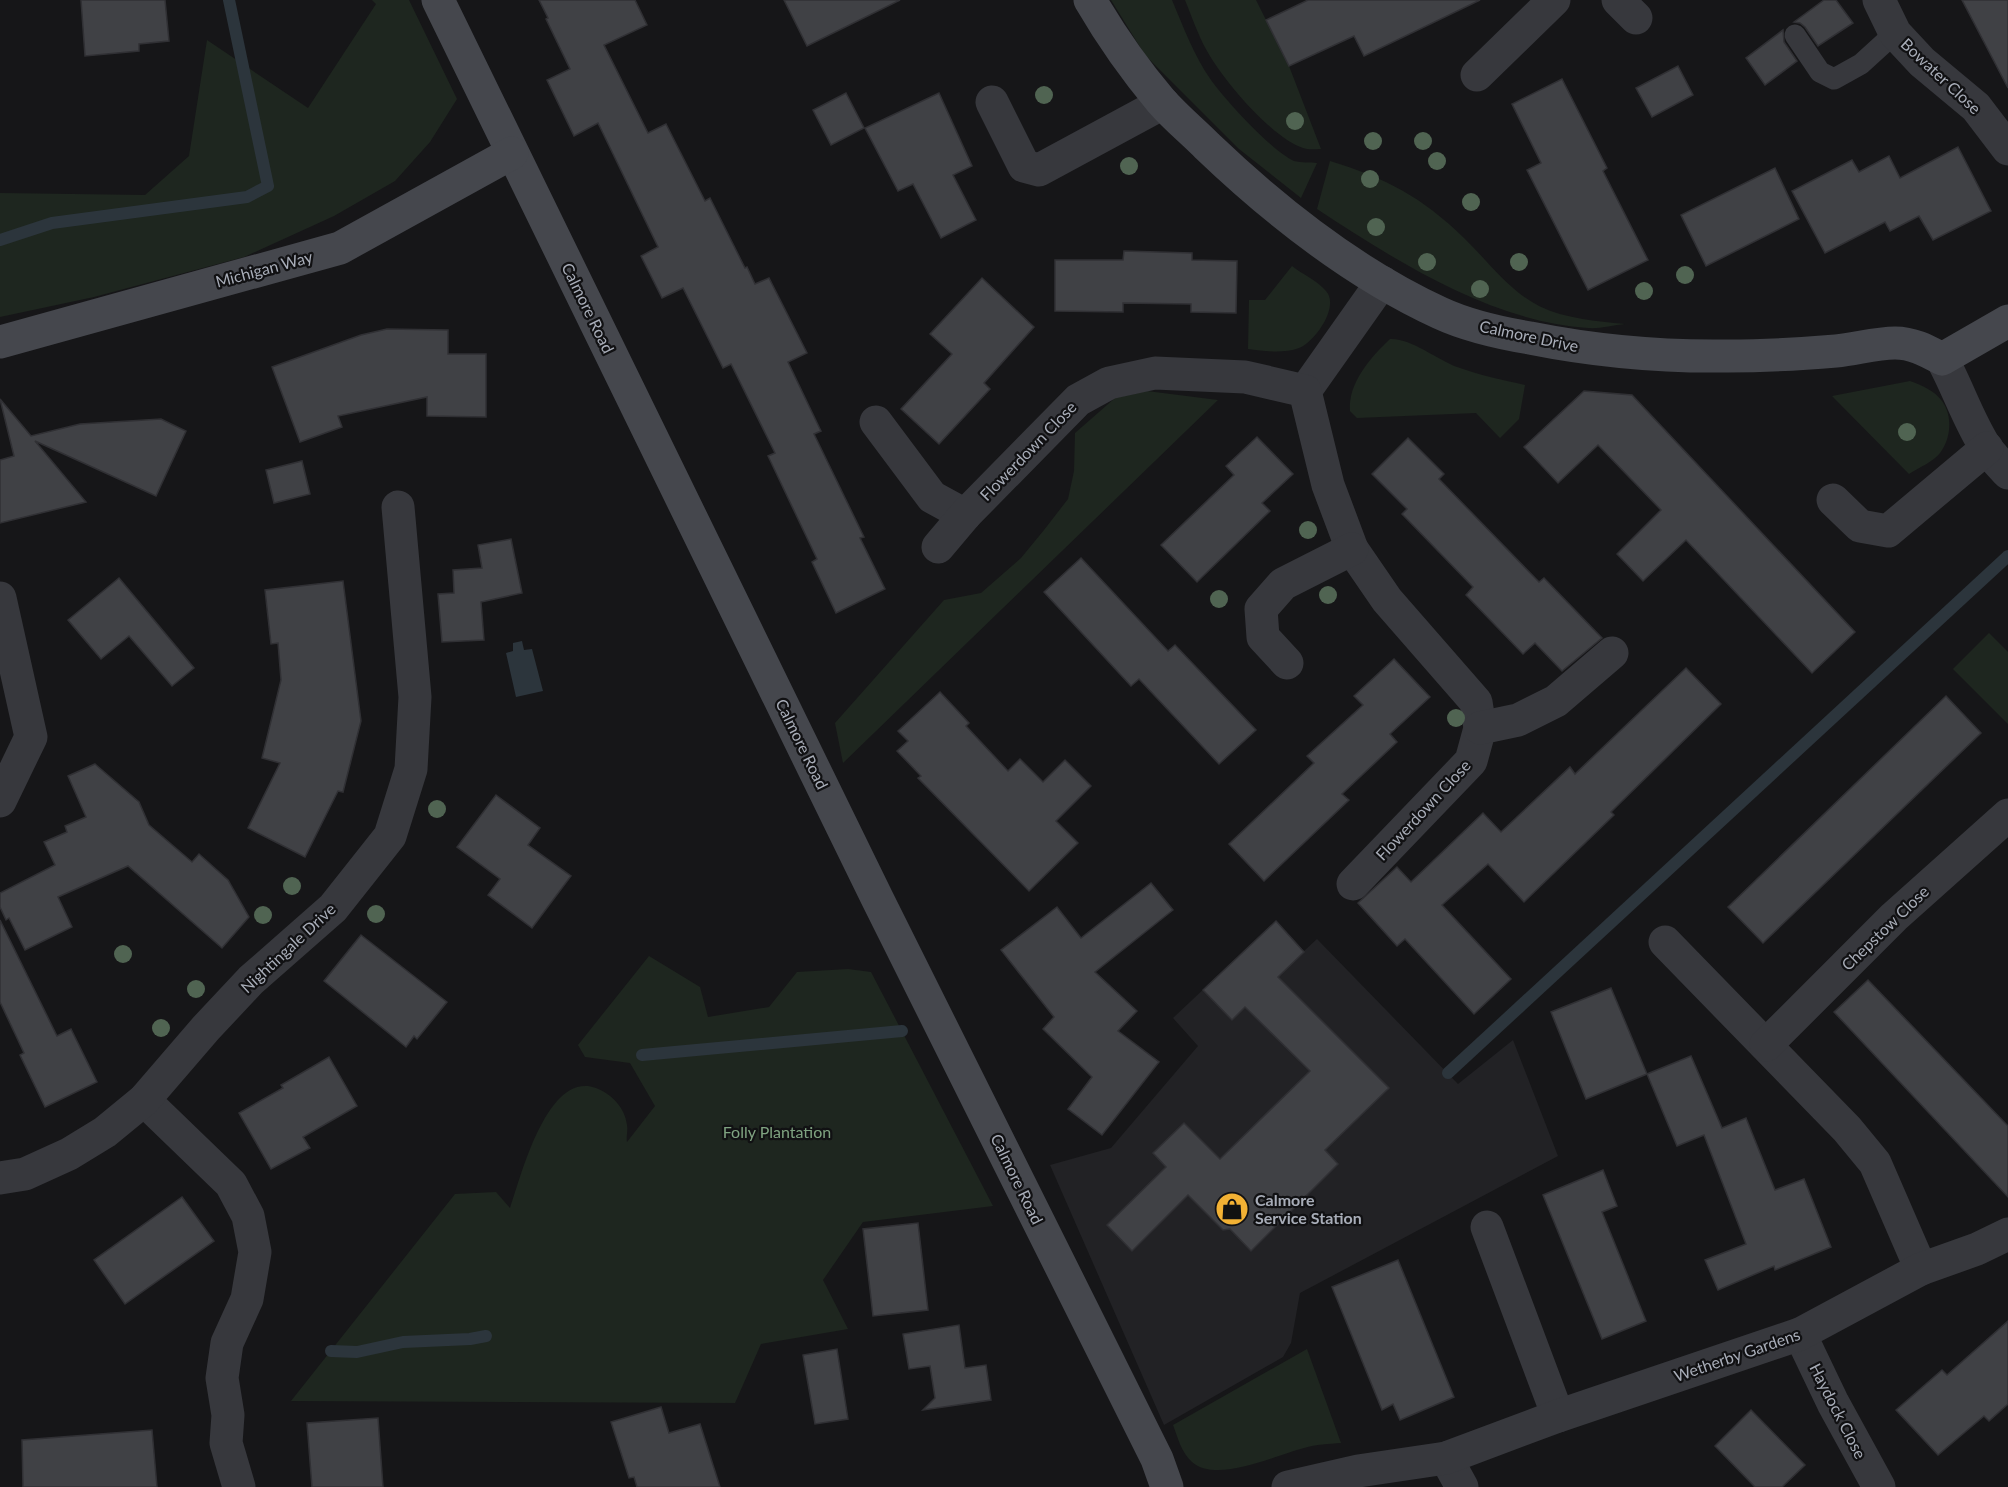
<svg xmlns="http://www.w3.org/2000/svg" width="2008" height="1487" font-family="Lato,sans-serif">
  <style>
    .built { fill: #222225 }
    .green { fill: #1e261f }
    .water { fill: #2c353c }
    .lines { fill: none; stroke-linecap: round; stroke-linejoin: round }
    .stream { stroke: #2c353c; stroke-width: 12 }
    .building { fill: #404145; stroke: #303034; stroke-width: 1.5 }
    .lane { stroke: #37383d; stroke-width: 21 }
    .street { stroke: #37383d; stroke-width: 33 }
    .secondary { stroke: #45474d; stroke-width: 33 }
    .tree { fill: #506452 }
    .labels { text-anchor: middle; stroke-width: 4.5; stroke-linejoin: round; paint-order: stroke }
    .street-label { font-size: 16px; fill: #a8adb8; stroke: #111113 }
    .park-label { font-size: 16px; fill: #7fa381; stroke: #111113 }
    .poi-label { font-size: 16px; font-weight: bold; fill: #a8adb8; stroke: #111113; text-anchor: start }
  </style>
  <rect width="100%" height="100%" fill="#161618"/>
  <polygon class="built" points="1276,921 1304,951 1317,939 1458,1084 1513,1040 1558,1156 1300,1293 1291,1343 1283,1357 1164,1425 1050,1165 1111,1148 1198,1046 1173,1018"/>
  <g class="green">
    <polygon points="372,0 409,0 457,99 430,142 395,181 334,216 244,257 94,297 0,317 0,193 145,195 189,156 207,40 308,108 376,4"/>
    <path d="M 1111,0 L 1172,0 C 1183,26 1194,56 1211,80 C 1226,101 1272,151 1294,161 C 1301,163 1311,162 1317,163 L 1301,198 L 1239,149 L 1145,55 Z"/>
    <path d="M 1185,0 L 1256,0 L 1289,66 L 1321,149 C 1316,149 1308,150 1303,148 C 1271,137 1223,80 1207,51 C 1198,35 1192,17 1185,0 Z"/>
    <path d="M 1330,161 C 1386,178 1422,197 1464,238 C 1489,262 1508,290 1539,306 C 1566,319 1596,321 1625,324 C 1613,325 1600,329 1588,328 C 1492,322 1396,261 1317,209 Z"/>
    <path d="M 1292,266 C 1302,274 1318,281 1326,291 C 1340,306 1315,342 1299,348 C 1283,354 1264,351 1248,349 L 1249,300 L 1265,300 Z"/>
    <path d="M 1390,339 C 1411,338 1436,359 1457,367 C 1479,375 1503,380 1525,385 L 1519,419 L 1500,438 L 1476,413 L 1357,418 L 1350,411 C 1348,383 1370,358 1390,339 Z"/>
    <path d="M 1910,381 C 1921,385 1934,390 1942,401 C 1953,416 1951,439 1940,453 C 1933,462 1918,468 1909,474 L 1832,396 Z"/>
    <polygon points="1147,391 1218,400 843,763 835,723 944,600 981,593 1021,558 1044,530 1068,499 1074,471 1075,433 1115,398"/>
    <polygon points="1989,633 2008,652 2008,724 1953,669"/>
    <path d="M 649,956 L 700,987 L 708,1017 L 769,1007 L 797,972 L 848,969 L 871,972 L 993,1206 L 863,1222 L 823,1280 L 848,1329 L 761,1344 L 735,1403 L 291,1401 L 455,1194 L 496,1192 L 510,1208 C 521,1177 547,1070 596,1088 C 611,1094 625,1107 627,1125 C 628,1130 626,1138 627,1142 L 655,1106 L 630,1063 L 585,1057 L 578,1045 Z"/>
    <path d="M 1307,1349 L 1341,1443 C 1329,1444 1316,1444 1304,1448 C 1276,1455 1217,1484 1192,1462 C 1181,1452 1178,1438 1173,1425 Z"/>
  </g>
  <polygon class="water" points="522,641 524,650 532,649 543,691 516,697 506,653 513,651 513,643"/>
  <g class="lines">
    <g class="stream">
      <polyline points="0,240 52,223 247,197 268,186 229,0"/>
      <polyline points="642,1055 902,1031"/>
      <polyline points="1448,1073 2008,556"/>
      <polyline points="331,1351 357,1352 403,1342 470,1339 486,1336"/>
    </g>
  </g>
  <g class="building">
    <polygon points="81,0 165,0 169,41 139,44 139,51 85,56"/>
    <polygon points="539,0 635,0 647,25 604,45 648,133 666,124 705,201 710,198 745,268 747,267 755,284 769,278 807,353 788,362 821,431 814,434 864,537 860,538 885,589 836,613 812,562 817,559 768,456 775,453 731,364 723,368 683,288 662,298 641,256 658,247 598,123 574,136 547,80 570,69 546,19 548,18"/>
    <polygon points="784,0 900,0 807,46"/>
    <polygon points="1308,0 1480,0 1364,56 1354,36 1289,66 1266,20"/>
    <polygon points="1824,0 1836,0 1853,23 1818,46 1805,27 1800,23 1794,22"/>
    <polygon points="1962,0 2008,0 2008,88"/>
    <polygon points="1783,30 1784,42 1797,61 1765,85 1746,58"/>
    <polygon points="1678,66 1693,95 1652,117 1636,88"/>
    <polygon points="1562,79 1607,168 1603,171 1648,260 1588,290 1527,170 1541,163 1512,104"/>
    <polygon points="846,93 864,128 831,145 813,110"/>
    <polygon points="939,93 972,166 953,175 976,220 941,238 913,184 898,191 865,128"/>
    <polygon points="1958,147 1991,211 1933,240 1919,216 1890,231 1885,222 1825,253 1792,191 1852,160 1859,172 1889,156 1900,178"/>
    <polygon points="1775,168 1799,219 1706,266 1681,215"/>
    <polygon points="1124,251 1192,253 1192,260 1237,261 1236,313 1191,312 1191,304 1123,303 1123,312 1055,311 1055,260 1123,260"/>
    <polygon points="982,278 1034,327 984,383 990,389 939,444 901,409 952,354 930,334"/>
    <polygon points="387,329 448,330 448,354 486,354 486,417 427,416 427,397 338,416 342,427 300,442 272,367 361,335"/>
    <polygon points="1584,391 1632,395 1855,632 1812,673 1686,540 1643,581 1617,554 1661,510 1598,445 1558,483 1524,447"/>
    <polygon points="0,399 31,436 80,424 161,419 186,431 156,496 35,441 86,502 0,523 0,460 14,456"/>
    <polygon points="1257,437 1293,474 1262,503 1270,511 1197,582 1161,545 1234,475 1226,466"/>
    <polygon points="1408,438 1444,474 1439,479 1539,582 1544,578 1602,638 1562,671 1535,643 1523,654 1466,595 1473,587 1402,514 1407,509 1372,474"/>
    <polygon points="302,461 310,494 274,503 266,470"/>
    <polygon points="511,539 522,593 481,602 484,640 442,642 438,594 454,593 453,570 482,568 478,545"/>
    <polygon points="1081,558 1168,651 1175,645 1256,730 1219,764 1139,679 1131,686 1044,592"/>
    <polygon points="119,578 194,668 172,686 129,636 101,659 68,620"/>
    <polygon points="343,581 361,721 343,792 338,791 305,857 248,828 280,763 262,758 281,680 278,643 271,644 265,590"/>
    <polygon points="1394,659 1430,697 1390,734 1397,742 1342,794 1349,800 1264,881 1229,844 1314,763 1307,756 1363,705 1354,696"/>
    <polygon points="1686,668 1721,704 1611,812 1614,815 1524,902 1488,864 1442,905 1511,979 1474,1014 1405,939 1397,946 1358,903 1397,867 1411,882 1483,813 1501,832 1570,767 1575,774"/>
    <polygon points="940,692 969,723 966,726 1008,771 1020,759 1043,782 1065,760 1091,786 1056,821 1078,843 1029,891 918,778 921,776 897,751 908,741 898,731"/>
    <polygon points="1946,696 1981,733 1763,943 1728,907"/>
    <polygon points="95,764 139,802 149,825 192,862 199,854 228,880 249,917 222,948 128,866 58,897 72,927 25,950 9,918 6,920 0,907 0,893 55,865 44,842 67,832 65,826 86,817 68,776"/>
    <polygon points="496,795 540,828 528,845 571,876 532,928 488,895 500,879 457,847"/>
    <polygon points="1151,883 1173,910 1095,972 1137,1011 1118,1031 1159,1062 1102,1135 1068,1109 1092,1077 1043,1029 1054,1017 1001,950 1057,907 1081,938"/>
    <polygon points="0,920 57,1036 71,1029 97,1082 45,1107 20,1055 24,1053 0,1002"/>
    <polygon points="1276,921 1304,952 1278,977 1389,1088 1325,1150 1338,1164 1251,1251 1230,1229 1223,1230 1188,1195 1132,1251 1107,1225 1166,1167 1153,1153 1184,1123 1220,1159 1310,1071 1245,1007 1232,1020 1203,990"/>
    <polygon points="361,935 447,1002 417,1039 414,1036 406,1047 324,981"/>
    <polygon points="1868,980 2008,1126 2008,1197 1834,1012"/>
    <polygon points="1611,988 1647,1074 1586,1099 1551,1012"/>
    <polygon points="1691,1056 1722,1128 1746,1118 1775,1190 1804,1179 1831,1247 1775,1270 1774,1266 1718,1290 1705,1260 1746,1244 1704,1135 1677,1146 1647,1074"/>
    <polygon points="329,1057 357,1106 303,1137 310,1148 271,1169 239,1113 283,1088 281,1085"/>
    <polygon points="1603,1170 1617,1206 1602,1212 1646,1321 1602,1339 1543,1195"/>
    <polygon points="182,1197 214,1241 125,1304 94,1260"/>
    <polygon points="918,1223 928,1310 873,1316 863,1229"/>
    <polygon points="1398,1260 1454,1397 1400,1420 1393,1404 1382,1410 1332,1287"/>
    <polygon points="2008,1321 2008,1404 1989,1421 1984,1416 1938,1455 1896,1410 1942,1370 1947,1375"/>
    <polygon points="959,1325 965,1368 986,1365 991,1400 923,1410 935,1398 930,1366 909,1369 903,1334"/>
    <polygon points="837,1349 848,1419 815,1424 803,1355"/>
    <polygon points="661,1407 669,1433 700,1424 720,1487 637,1487 634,1477 629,1478 611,1422"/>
    <polygon points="1751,1410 1805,1465 1782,1487 1755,1487 1715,1446"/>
    <polygon points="378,1418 383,1487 312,1487 307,1423"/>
    <polygon points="152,1430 157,1487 23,1487 22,1440"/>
  </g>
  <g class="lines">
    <polyline class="lane" points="1795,35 1820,72 1834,79 1861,64 1895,33"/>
    <g class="street">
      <polyline points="1618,0 1636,18"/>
      <polyline points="1879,0 1895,33 1922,62 1976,107 2008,149"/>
      <polyline points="1477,75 1554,0"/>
      <polyline points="992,102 1024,166 1039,170 1163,103"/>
      <path d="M 1942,359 C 1958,388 1968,420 1986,448 C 1993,457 2001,465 2008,473"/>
      <polyline points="1305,391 1382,282"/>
      <polyline points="876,422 932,497 965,515"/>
      <polyline points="1833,500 1860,526 1888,531 1987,448"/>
      <polyline points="938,547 965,515 1078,400 1109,383 1155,373 1245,377 1305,391 1328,485 1352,549 1387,600 1476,702 1480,728 1471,761 1353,884"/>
      <polyline points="0,598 31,737 0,801"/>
      <polyline points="1287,663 1263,637 1261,609 1283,584 1352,549"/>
      <polyline points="1480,728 1518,720 1556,701 1612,653"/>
      <polyline points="1665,942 1847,1129 1875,1163 1921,1269"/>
      <polyline points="1766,1045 1894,917 2008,815"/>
      <polyline points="144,1100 231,1184 248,1216 255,1252 247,1299 227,1343 222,1378 228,1415 226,1443 239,1487"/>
      <polyline points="0,1178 25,1174 69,1154 105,1132 144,1100 206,1028 251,980 333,908 390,836 411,769 415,697 398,507"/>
      <polyline points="1487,1227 1558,1416"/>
      <polyline points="1800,1334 1833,1403 1879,1487"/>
      <polyline points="1446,1458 1462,1487"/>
      <polyline points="1288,1487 1358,1471 1446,1458 1558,1416 1800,1334 1921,1269 1977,1249 2008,1234"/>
    </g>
    <g class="secondary">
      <polyline points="438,0 877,898 1157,1459 1167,1487"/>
      <path d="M 1090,0 C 1111,36 1134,69 1161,101 C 1175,117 1192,131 1207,146 C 1276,212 1353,273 1440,313 C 1468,326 1500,333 1530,338 C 1595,351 1662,357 1728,356 C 1764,356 1800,354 1836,351 C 1856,349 1876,343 1895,343 C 1913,343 1927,351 1942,359 L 2008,321"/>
      <polyline points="0,342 340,248 512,153"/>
    </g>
  </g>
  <g class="tree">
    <circle cx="1044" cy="95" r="9"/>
    <circle cx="1295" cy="121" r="9"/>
    <circle cx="1373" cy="141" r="9"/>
    <circle cx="1423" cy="141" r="9"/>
    <circle cx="1437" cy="161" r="9"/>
    <circle cx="1129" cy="166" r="9"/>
    <circle cx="1370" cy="179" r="9"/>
    <circle cx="1471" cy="202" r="9"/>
    <circle cx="1376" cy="227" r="9"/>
    <circle cx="1427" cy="262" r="9"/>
    <circle cx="1519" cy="262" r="9"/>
    <circle cx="1685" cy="275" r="9"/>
    <circle cx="1480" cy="289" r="9"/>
    <circle cx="1644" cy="291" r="9"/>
    <circle cx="1907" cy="432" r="9"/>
    <circle cx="1308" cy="530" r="9"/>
    <circle cx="1328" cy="595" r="9"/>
    <circle cx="1219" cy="599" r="9"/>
    <circle cx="1456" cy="718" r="9"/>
    <circle cx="437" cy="809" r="9"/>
    <circle cx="292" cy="886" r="9"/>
    <circle cx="376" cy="914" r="9"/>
    <circle cx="263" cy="915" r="9"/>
    <circle cx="123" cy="954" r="9"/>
    <circle cx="196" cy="989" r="9"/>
    <circle cx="161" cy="1028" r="9"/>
  </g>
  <defs>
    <g id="shop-disc" transform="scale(1.725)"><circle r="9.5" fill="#f2b134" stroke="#111113"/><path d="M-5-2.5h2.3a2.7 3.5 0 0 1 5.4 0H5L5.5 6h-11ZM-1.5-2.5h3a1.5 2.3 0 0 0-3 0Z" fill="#111"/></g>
  </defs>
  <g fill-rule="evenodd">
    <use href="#shop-disc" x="1232" y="1209"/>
  </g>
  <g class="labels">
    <g class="street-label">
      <text transform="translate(1941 76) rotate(43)" y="6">Bowater Close</text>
      <text transform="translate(264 269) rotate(-15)" y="6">Michigan Way</text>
      <text transform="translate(588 308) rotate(64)" y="6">Calmore Road</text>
      <text transform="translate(1529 336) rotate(12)" y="6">Calmore Drive</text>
      <text transform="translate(1028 451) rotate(-46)" y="6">Flowerdown Close</text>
      <text transform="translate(802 744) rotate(64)" y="6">Calmore Road</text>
      <text transform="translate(1423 810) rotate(-47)" y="6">Flowerdown Close</text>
      <text transform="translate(1885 928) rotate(-44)" y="6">Chepstow Close</text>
      <text transform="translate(288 948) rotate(-43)" y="6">Nightingale Drive</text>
      <text transform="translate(1017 1179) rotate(64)" y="6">Calmore Road</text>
      <text transform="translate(1737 1355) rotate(-19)" y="6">Wetherby Gardens</text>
      <text transform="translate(1838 1411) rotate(63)" y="6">Haydock Close</text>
    </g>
    <g class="park-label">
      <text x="777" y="1138">Folly Plantation</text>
    </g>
    <g class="poi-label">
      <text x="1255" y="1206">Calmore<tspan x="1255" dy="18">Service Station</tspan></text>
    </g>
  </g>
</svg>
